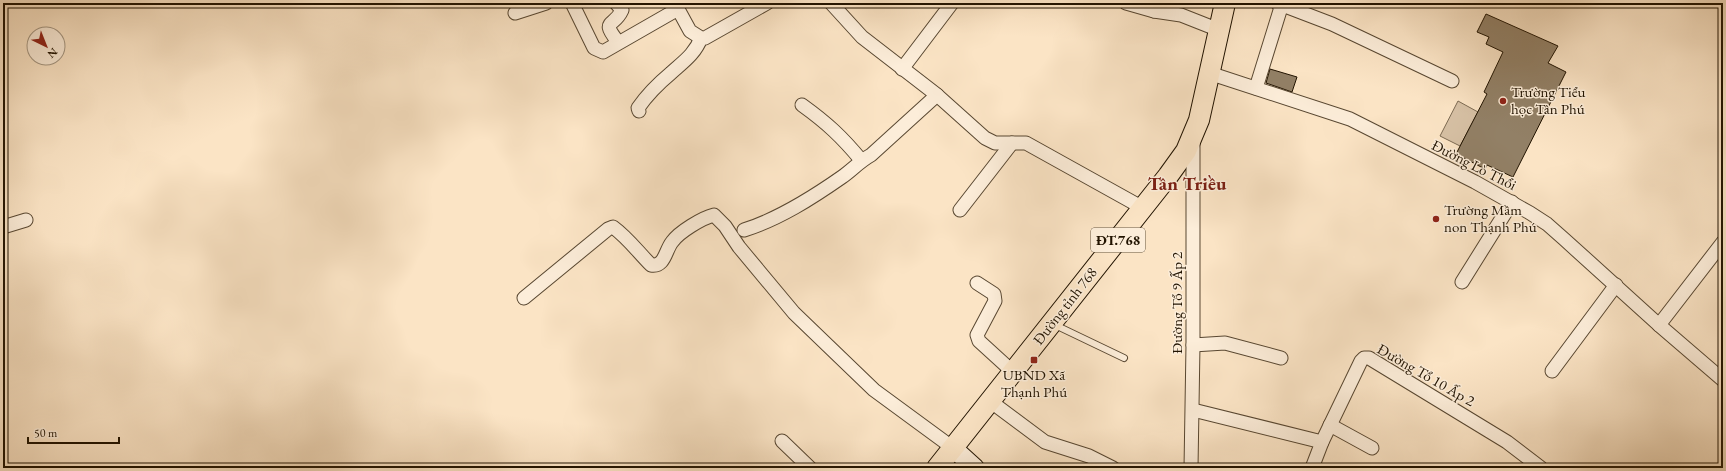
<svg xmlns="http://www.w3.org/2000/svg" width="1726" height="471" font-family="'EB Garamond',serif">
  <style>
    .green { fill: #d6c0a4; stroke: #7c6a52 }
    .building { fill: #928066; stroke: #211300 }
    .lines { fill: none; stroke-linecap: round; stroke-linejoin: round }
    .lane-casing { stroke: #584731; stroke-width: 8 }
    .street-casing { stroke: #584731; stroke-width: 15 }
    .secondary-casing { stroke: #211300; stroke-width: 20 }
    .primary-casing { stroke: #211300; stroke-width: 22 }
    .lane { stroke: #fcedd9; stroke-width: 6 }
    .street { stroke: #fcedd9; stroke-width: 13 }
    .secondary { stroke: #fcedd9; stroke-width: 18 }
    .primary { stroke: #fbe4c5; stroke-width: 20 }
    .poi-dot { fill: #8f2418; stroke: #fcedd9; stroke-width: 1.5 }
    .labels { text-anchor: middle; stroke-width: 3; stroke-linejoin: round; paint-order: stroke }
    .shield { fill: #fcedd9; stroke: #635441; stroke-width: 1 }
    .shield-label { font-size: 14px; font-weight: bold; fill: #211300 }
    .poi-label { font-size: 15px; fill: #211300; stroke: #fcedd9; text-anchor: start }
    .street-label { font-size: 15px; fill: #211300; stroke: #fcedd9 }
    .district-label { font-size: 19px; font-weight: bold; fill: #7a1f14; stroke: #fcedd9 }
  </style>
  <rect width="100%" height="100%" fill="#fbe4c5"/>
  <filter id="stains"><feTurbulence type="fractalNoise" baseFrequency=".005" numOctaves="4"/><feColorMatrix values="0 0 0 0 .2 0 0 0 0 .09 0 0 0 0 .02 0 0 0 .5 -.17"/></filter>
  <radialGradient id="worn" r=".72"><stop offset=".6" stop-color="#630" stop-opacity="0"/><stop offset="1" stop-color="#630" stop-opacity=".3"/></radialGradient>
  <polygon class="green" points="1458,101 1478,112 1460,146 1440,136"/>
  <g class="building">
    <polygon points="1486,14 1558,46 1548,63 1566,72 1513,177 1487,165 1485,169 1456,154 1487,94 1484,92 1503,52 1486,44 1489,37 1477,32"/>
    <polygon points="1270,69 1297,77 1292,92 1266,83"/>
  </g>
  <g class="lines">
    <g class="lane-casing">
      <polyline id="lane" points="1053,324 1124,358"/>
    </g>
    <g class="street-casing">
      <g id="street">
        <polyline points="572,3 594,48 603,52 678,9 690,31 701,38 705,38 767,3"/>
        <path d="M 616,3 L 622,10 C 614,28 600,19 618,42"/>
        <polyline points="831,3 862,37 937,95"/>
        <polyline points="1126,3 1154,11"/>
        <polyline points="1156,3 1154,11 1181,15 1219,30"/>
        <polyline points="1277,3 1332,24 1452,81"/>
        <polyline points="515,13 546,3"/>
        <polyline points="902,69 952,3"/>
        <polyline points="1209,73 1350,119 1475,182 1530,213 1547,224 1564,239 1659,325 1723,380"/>
        <polyline points="1256,88 1282,4"/>
        <path d="M 802,105 C 827,123 842,137 861,160"/>
        <path d="M 639,111 L 638,108 C 647,95 659,83 671,73 C 683,62 695,54 701,38"/>
        <polyline points="960,210 1012,143"/>
        <polyline points="3,227 26,220"/>
        <path d="M 744,230 C 779,219 812,198 842,177 C 852,170 860,161 871,155 L 937,95 L 985,138 L 995,143 L 1026,143 L 1143,208"/>
        <polyline points="1462,282 1512,202"/>
        <polyline points="977,283 994,294 995,301 977,335 979,341 1013,372"/>
        <path d="M 524,298 L 608,229 L 613,227 C 628,238 638,252 651,265 C 665,267 665,251 672,242 C 679,232 702,218 714,215 L 725,226 L 739,247 L 794,313 L 874,390 L 953,448"/>
        <polyline points="1659,325 1723,242"/>
        <polyline points="1193,345 1225,343 1281,358"/>
        <polyline points="1552,371 1616,285"/>
        <polyline points="990,401 1045,442 1089,456 1113,468"/>
        <polyline points="1193,410 1322,442 1361,361 1364,358 1369,358 1507,442 1541,468"/>
        <polyline points="1330,425 1372,448"/>
        <polyline points="782,441 810,468"/>
        <polyline points="1191,468 1193,345 1193,142"/>
        <polyline points="1312,468 1322,442"/>
      </g>
    </g>
    <g class="secondary-casing">
      <polyline id="secondary" points="953,448 975,468"/>
    </g>
    <g class="primary-casing">
      <polyline id="primary" points="937,468 1168,176 1186,151 1199,120 1225,3"/>
    </g>
    <use href="#lane" class="lane"/>
    <use href="#street" class="street"/>
    <use href="#secondary" class="secondary"/>
    <use href="#primary" class="primary"/>
  </g>
  <g class="poi-dot">
    <circle cx="1503" cy="101" r="4"/>
    <circle cx="1436" cy="219" r="4"/>
    <rect x="1030" y="356" width="8" height="8" rx="2"/>
  </g>
  <g class="labels">
    <rect class="shield" x="1091" y="228" width="54" height="24" rx="3"/>
    <g class="shield-label">
      <text x="1118" y="245">ĐT.768</text>
    </g>
    <g class="poi-label">
      <text x="1511" y="97">Trường Tiểu<tspan x="1511" dy="17">học Tân Phú</tspan></text>
      <text x="1444" y="215">Trường Mầm<tspan x="1444" dy="17">non Thạnh Phú</tspan></text>
      <text x="1034" y="380" text-anchor="middle">UBND Xã<tspan x="1034" dy="17">Thạnh Phú</tspan></text>
    </g>
    <g class="street-label">
      <text transform="translate(1474 165) rotate(27)" y="5">Đường Lò Thổi</text>
      <text transform="translate(1177 303) rotate(-90)" y="5">Đường Tổ 9 Ấp 2</text>
      <text transform="translate(1065 306) rotate(-52)" y="5">Đường tỉnh 768</text>
      <text transform="translate(1426 375) rotate(30)" y="5">Đường Tổ 10 Ấp 2</text>
    </g>
    <g class="district-label">
      <text x="1187" y="190">Tân Triều</text>
    </g>
  </g>
  <rect width="1726" height="471" fill="none" stroke="#fbe4c5" stroke-width="16"/>
  <rect x="4" y="4" width="1718" height="463" fill="none" stroke="#211300" stroke-width="2"/>
  <rect x="8" y="8" width="1710" height="455" fill="none" stroke="#211300"/>
  <g transform="translate(46 46) rotate(137)"><circle r="19" fill="#fcedd9" stroke="#a49682"/>
  <path d="M0-3L7 15L0 10L-7 15Z" fill="#8f2418"/>
  <text y="-6" font-size="11" font-weight="bold" text-anchor="middle" fill="#211300">N</text>
  </g>
  <path d="M28 437v6h91v-6" fill="none" stroke="#211300" stroke-width="2"/>
  <text x="34" y="437" font-size="12" fill="#211300" stroke="#fcedd9" stroke-width="3" paint-order="stroke">50 m</text>
  <rect width="100%" height="100%" filter="url(#stains)"/>
  <rect width="100%" height="100%" fill="url(#worn)"/>
</svg>
